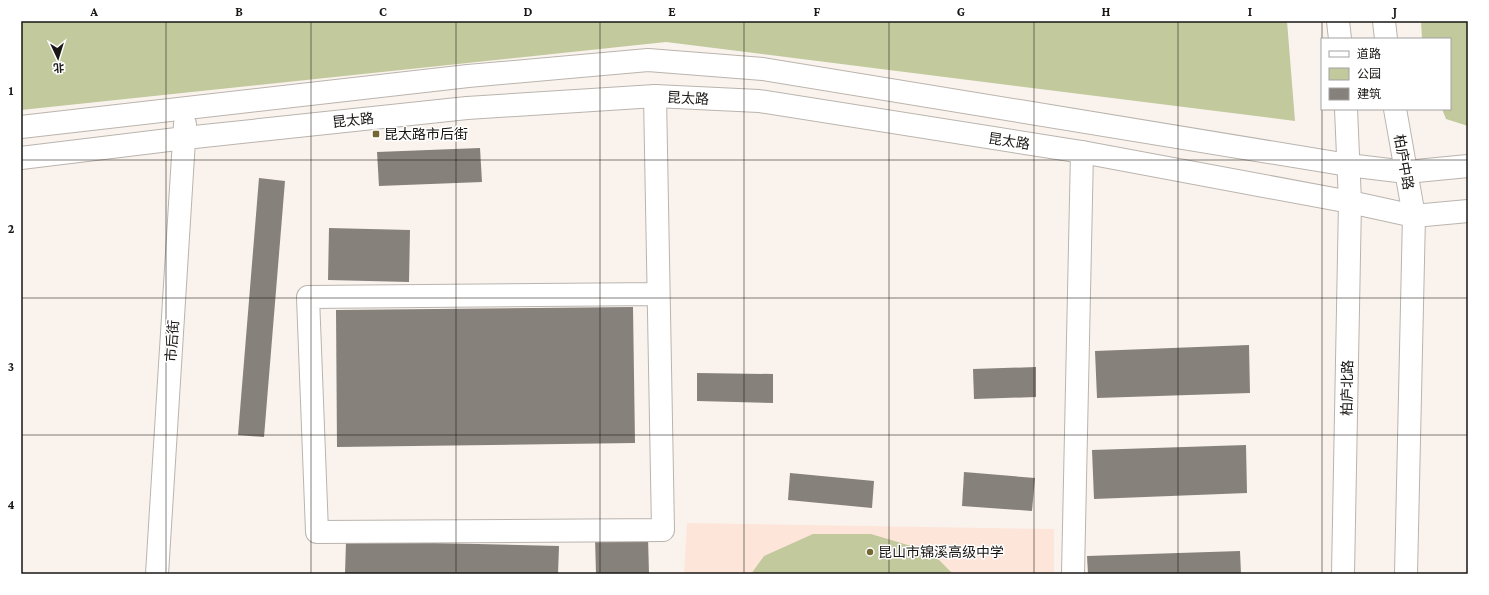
<svg xmlns="http://www.w3.org/2000/svg" width="1489" height="595" font-family="'Crimson Pro','Noto Sans SC',serif">
  <style>
    .education { fill: #fde5da }
    .green { fill: #c2c99d }
    .building { fill: #86817b }
    .lines { fill: none; stroke-linecap: round; stroke-linejoin: round }
    .street-casing { stroke: #bab4ae; stroke-width: 24 }
    .secondary-casing { stroke: #bab4ae; stroke-width: 24 }
    .primary-casing { stroke: #bab4ae; stroke-width: 24 }
    .street { stroke: #fff; stroke-width: 22 }
    .secondary { stroke: #fff; stroke-width: 22 }
    .primary { stroke: #fff; stroke-width: 22 }
    .grid { fill: none; stroke: #191614; stroke-width: 1; stroke-opacity: 0.55 }
    .poi-dot { fill: #746734; stroke: #fff; stroke-width: 1.5 }
    .labels { text-anchor: middle; stroke-width: 3; stroke-linejoin: round; paint-order: stroke }
    .street-label { font-size: 14px; fill: #191614; stroke: #fff }
    .poi-label { font-size: 14px; fill: #191614; stroke: #fff; text-anchor: start }
    .neatline { fill: none; stroke: #191614; stroke-width: 1.5 }
    .grid-label { font-size: 13px; text-anchor: middle; font-weight: bold; fill: #191614 }
  </style>
  <rect width="100%" height="100%" fill="#faf3ed"/>
  <polygon class="education" points="687,523 1054,529 1054,574 684,574"/>
  <g class="green">
    <polygon points="21,21 1287,21 1295,121 666,42 21,110"/>
    <polygon points="1421,21 1468,21 1468,126 1446,119 1442,109 1450,109 1450,39 1422,39"/>
    <polygon points="813,534 871,534 931,552 953,574 751,574 764,556"/>
  </g>
  <g class="building">
    <polygon points="480,148 482,182 379,186 377,152"/>
    <polygon points="259,178 285,181 264,437 238,435"/>
    <polygon points="329,228 410,230 409,282 328,280"/>
    <polygon points="633,307 635,443 337,447 336,310"/>
    <polygon points="1249,345 1250,393 1097,398 1095,351"/>
    <polygon points="1036,367 1036,397 974,399 973,369"/>
    <polygon points="697,373 773,374 773,403 697,401"/>
    <polygon points="1246,445 1247,493 1094,499 1092,450"/>
    <polygon points="964,472 1035,478 1032,511 962,506"/>
    <polygon points="790,473 874,481 872,508 788,500"/>
    <polygon points="648,537 649,574 596,574 595,538"/>
    <polygon points="346,541 559,546 558,574 345,574"/>
    <polygon points="1240,551 1241,574 1088,574 1087,556"/>
  </g>
  <g class="lines">
    <g class="street-casing">
      <g id="street">
        <polyline points="655,96 663,530 317,532 308,297 658,294"/>
        <polyline points="1073,574 1082,152"/>
      </g>
    </g>
    <g class="secondary-casing">
      <g id="secondary">
        <polyline points="21,127 468,76 648,60 763,69 1348,165 1406,172 1468,166"/>
        <polyline points="21,158 185,138 467,108 655,96 759,101 1082,152 1350,202 1414,216 1468,211"/>
        <polyline points="157,574 185,124"/>
      </g>
    </g>
    <g class="primary-casing">
      <g id="primary">
        <polyline points="1338,21 1340,39"/>
        <polyline points="1384,21 1386,39"/>
        <polyline points="1395,109 1414,216 1406,574"/>
        <polyline points="1343,574 1350,202 1346,109"/>
      </g>
    </g>
    <use href="#street" class="street"/>
    <use href="#secondary" class="secondary"/>
    <use href="#primary" class="primary"/>
  </g>
  <path class="grid" d="M 166,21 L 166,574M 311,21 L 311,574M 456,21 L 456,574M 600,21 L 600,574M 744,21 L 744,574M 889,21 L 889,574M 1034,21 L 1034,574M 1178,21 L 1178,574M 1322,21 L 1322,39M 1322,109 L 1322,574M 21,160 L 1468,160M 21,298 L 1468,298M 21,435 L 1468,435"/>
  <g class="poi-dot">
    <rect x="372" y="130" width="8" height="8" rx="2"/>
    <circle cx="870" cy="552" r="4"/>
  </g>
  <g class="labels">
    <g class="street-label">
      <text transform="translate(688 98) rotate(3)" y="5">昆太路</text>
      <text transform="translate(353 120) rotate(-6)" y="5">昆太路</text>
      <text transform="translate(1009 141) rotate(9)" y="5">昆太路</text>
      <text transform="translate(1404 162) rotate(80)" y="5">柏庐中路</text>
      <text transform="translate(172 341) rotate(-86)" y="5">市后街</text>
      <text transform="translate(1347 388) rotate(-89)" y="5">柏庐北路</text>
    </g>
    <g class="poi-label">
      <text x="384" y="139">昆太路市后街</text>
      <text x="878" y="557">昆山市锦溪高级中学</text>
    </g>
  </g>
  <rect width="1489" height="595" fill="none" stroke="#ffffff" stroke-width="44"/>
  <rect x="1321" y="38" width="130" height="72" fill="#ffffff" stroke="#a3a2a1"/>
  <rect x="1329" y="51" width="20" height="6" fill="#ffffff" stroke="#a3a2a1"/>
  <text x="1357" y="58" font-size="12" fill="#191614">道路</text>
  <rect x="1329" y="68" width="20" height="12" fill="#c2c99d" stroke="#a3a2a1"/>
  <text x="1357" y="78" font-size="12" fill="#191614">公园</text>
  <rect x="1329" y="88" width="20" height="12" fill="#86817b" stroke="#a3a2a1"/>
  <text x="1357" y="98" font-size="12" fill="#191614">建筑</text>
  <g transform="translate(58 58) rotate(176)" stroke="#ffffff" stroke-width="3" paint-order="stroke">
  <path d="M0-3L7 15L0 10L-7 15Z" fill="#191614"/>
  <text y="-6" font-size="11" font-weight="bold" text-anchor="middle" fill="#191614">北</text>
  </g>
  <rect x="22" y="22" width="1445" height="551" class="neatline"/>
  <g class="grid-label">
    <text x="94" y="16">A</text>
    <text x="239" y="16">B</text>
    <text x="383" y="16">C</text>
    <text x="528" y="16">D</text>
    <text x="672" y="16">E</text>
    <text x="817" y="16">F</text>
    <text x="961" y="16">G</text>
    <text x="1106" y="16">H</text>
    <text x="1250" y="16">I</text>
    <text x="1395" y="16">J</text>
    <text x="11" y="95">1</text>
    <text x="11" y="233">2</text>
    <text x="11" y="371">3</text>
    <text x="11" y="509">4</text>
  </g>
</svg>
